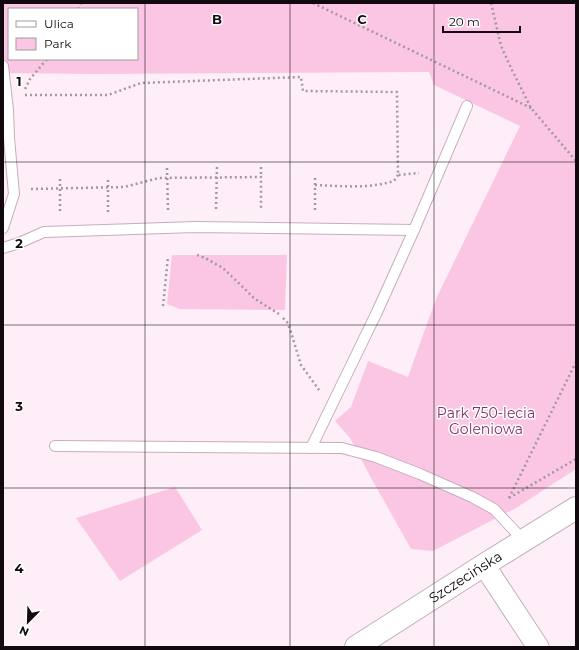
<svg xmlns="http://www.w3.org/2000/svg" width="579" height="650" font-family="Montserrat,sans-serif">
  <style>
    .green { fill: #fbc6e4; fill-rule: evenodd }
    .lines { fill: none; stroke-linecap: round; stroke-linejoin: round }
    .lane-casing { stroke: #c7adbb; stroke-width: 12 }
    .street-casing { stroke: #c7adbb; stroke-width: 23 }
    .secondary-casing { stroke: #c7adbb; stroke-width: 24 }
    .path { stroke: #a4979f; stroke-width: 2.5; stroke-dasharray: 2 3; stroke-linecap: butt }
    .lane { stroke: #fff; stroke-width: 10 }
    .street { stroke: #fff; stroke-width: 21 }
    .secondary { stroke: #fff; stroke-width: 22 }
    .grid { fill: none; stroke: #11090e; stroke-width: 1; stroke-opacity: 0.55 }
    .labels { text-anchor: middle; stroke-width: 3; stroke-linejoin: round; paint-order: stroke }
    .park-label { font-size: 14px; fill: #823266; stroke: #fff }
    .street-label { font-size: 14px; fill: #11090e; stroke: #fff }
    .grid-label { font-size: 13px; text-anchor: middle; font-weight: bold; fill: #11090e; stroke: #fff; stroke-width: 3; stroke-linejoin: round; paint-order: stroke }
  </style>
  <rect width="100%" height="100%" fill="#feeef7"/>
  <g class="green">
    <path d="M 3,3 L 576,3 L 576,469 L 516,508 L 433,551 L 411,549 L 370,476 L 350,438 L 335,421 L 351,407 L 368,361 L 408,377 L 436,299 L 520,126 L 434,85 L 429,72 L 94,74 L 3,73 ZM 9,9 L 137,9 L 137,59 L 9,59 Z"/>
    <polygon points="172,255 287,255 285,310 180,309 167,304"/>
    <polygon points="175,487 202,530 120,581 76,518"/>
  </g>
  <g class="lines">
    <g class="lane-casing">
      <g id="lane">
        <polyline points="3,66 8,110 9,138 14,194 3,228"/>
        <polyline points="3,248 19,243 44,232 195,227 414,230"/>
        <polyline points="55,446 342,448 376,457 420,474 472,497 494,509 524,541"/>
        <polyline points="311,448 377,312 414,230 467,106"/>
      </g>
    </g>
    <g class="street-casing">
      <polyline id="street" points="484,565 538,647"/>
    </g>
    <g class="secondary-casing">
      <g id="secondary">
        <path id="s1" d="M 356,647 L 484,565 L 576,508"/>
      </g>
    </g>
    <g class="path">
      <polyline points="313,3 531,108"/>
      <polyline points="491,3 501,46 512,70 531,108 576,161"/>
      <polyline points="78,9 81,3"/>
      <polyline points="25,89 30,79 47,59"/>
      <polyline points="25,95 108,95 141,83 301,77 303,91 397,92 398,175 419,173"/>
      <polyline points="261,167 261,177"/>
      <polyline points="167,168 168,210"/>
      <polyline points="60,179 60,213"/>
      <polyline points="315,185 315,177"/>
      <polyline points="31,189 124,187 159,178 261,177 261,210"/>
      <polyline points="216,209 217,167"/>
      <path d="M 315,210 L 315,185 C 342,186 368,189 394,181 L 398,175"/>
      <polyline points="108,212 108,179"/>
      <polyline points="197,255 205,258 223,268 255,299 279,314"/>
      <polyline points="163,306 168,257"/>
      <polyline points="283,318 287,322 290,329 301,365 319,390"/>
      <polyline points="509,498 576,362"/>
      <polyline points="509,498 576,459"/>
    </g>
    <use href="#lane" class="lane"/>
    <use href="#street" class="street"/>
    <use href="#secondary" class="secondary"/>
  </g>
  <path class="grid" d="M 145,3 L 145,647M 290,3 L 290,647M 434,3 L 434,647M 3,162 L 576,162M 3,325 L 576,325M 3,488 L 576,488"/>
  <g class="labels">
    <g class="park-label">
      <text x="486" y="418">Park 750-lecia<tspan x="486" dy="16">Goleniowa</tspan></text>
    </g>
    <g class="street-label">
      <text dy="5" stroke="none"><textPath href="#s1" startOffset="130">Szczecińska</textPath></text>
    </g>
  </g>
  <g class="grid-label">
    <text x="217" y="24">B</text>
    <text x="362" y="24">C</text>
    <text x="19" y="86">1</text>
    <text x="19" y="248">2</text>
    <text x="19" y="411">3</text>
    <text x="19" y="573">4</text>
  </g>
  <rect width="579" height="650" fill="none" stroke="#11090e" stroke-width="8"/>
  <rect x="8" y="8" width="130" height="52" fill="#ffffff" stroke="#a09d9f"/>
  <rect x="16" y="21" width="20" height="6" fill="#ffffff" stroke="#a09d9f"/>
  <text x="44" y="28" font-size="12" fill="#11090e">Ulica</text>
  <rect x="16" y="38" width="20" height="12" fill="#fbc6e4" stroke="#a09d9f"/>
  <text x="44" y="48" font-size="12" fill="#11090e">Park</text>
  <g transform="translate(28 622) rotate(203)" stroke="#ffffff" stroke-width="3" paint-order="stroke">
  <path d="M0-3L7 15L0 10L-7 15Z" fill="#11090e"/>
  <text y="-6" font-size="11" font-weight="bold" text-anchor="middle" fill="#11090e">N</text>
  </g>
  <path d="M443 26v6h77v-6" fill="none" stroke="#11090e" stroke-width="2"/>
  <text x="449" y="26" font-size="12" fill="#11090e" stroke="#ffffff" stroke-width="3" paint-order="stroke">20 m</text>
</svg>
